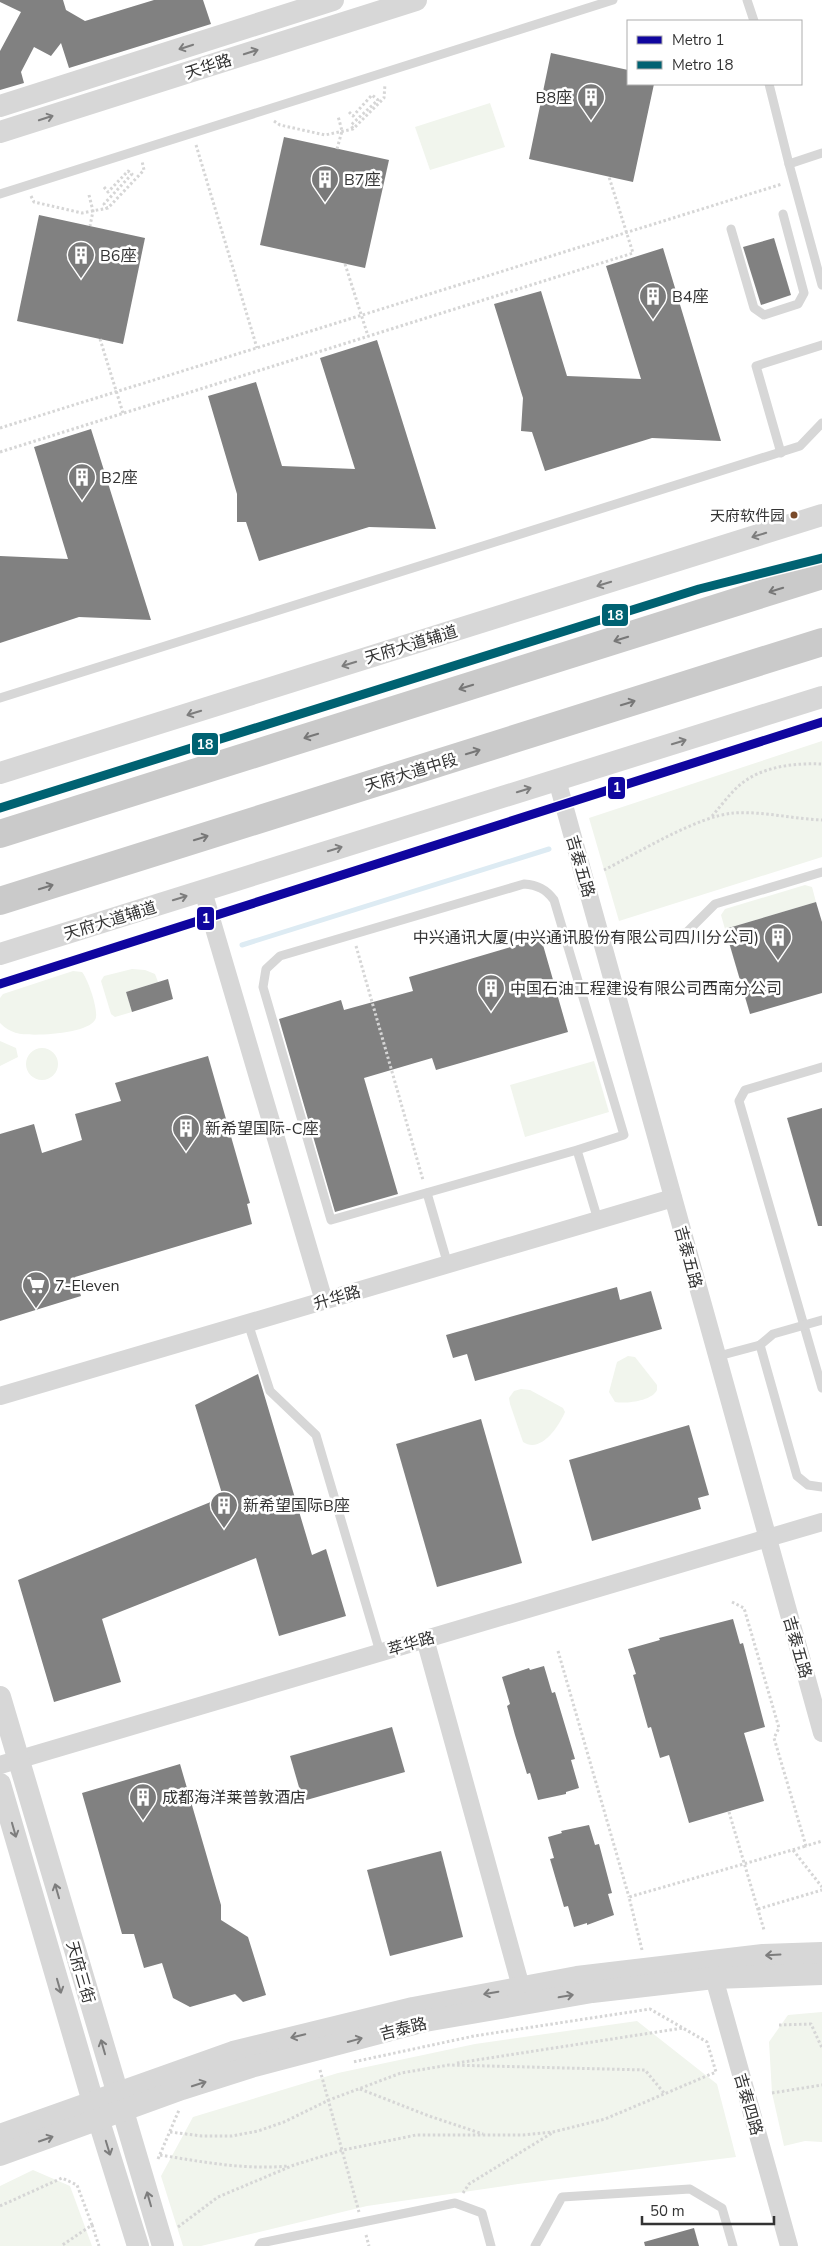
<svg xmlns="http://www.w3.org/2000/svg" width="822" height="2246" font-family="'Nunito Sans','Noto Sans SC',sans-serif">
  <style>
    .green { fill: #f1f5ed }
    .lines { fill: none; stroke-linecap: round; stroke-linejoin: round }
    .stream { stroke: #ddebf3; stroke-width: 5 }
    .building { fill: #818181 }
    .path { stroke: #d6d6d6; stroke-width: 3; stroke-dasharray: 2.5 2.5; stroke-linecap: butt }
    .service { stroke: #d7d7d7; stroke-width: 9 }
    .minor { stroke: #d7d7d7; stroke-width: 18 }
    .tertiary { stroke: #d7d7d7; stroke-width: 22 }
    .primary { stroke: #cacaca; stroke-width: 28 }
    .path-bridge { stroke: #d6d6d6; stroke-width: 3; stroke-dasharray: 2.5 2.5; stroke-linecap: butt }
    .metro-1-casing { stroke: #fff; stroke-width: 12 }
    .metro-2-casing { stroke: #fff; stroke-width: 12 }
    .metro-1 { stroke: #10069f; stroke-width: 9 }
    .metro-2 { stroke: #006272; stroke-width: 9 }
    .oneway { stroke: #7d7d7d }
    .oneway2 { stroke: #777 }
    .bus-dot { fill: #7a4b2a; stroke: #fff; stroke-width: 2 }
    .labels { text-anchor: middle; stroke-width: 5; stroke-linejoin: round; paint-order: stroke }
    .bus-label { font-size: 15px; fill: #333; stroke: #fff; text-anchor: end }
    .street-label { font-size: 16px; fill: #333; stroke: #fff }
    .poi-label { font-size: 16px; fill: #333; stroke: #fff; text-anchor: start }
    .line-badge { stroke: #fff; stroke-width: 2 }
    .badge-label { font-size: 14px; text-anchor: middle; font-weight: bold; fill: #fff }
  </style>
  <rect width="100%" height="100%" fill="#fff"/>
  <g class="green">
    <polygon points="490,103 505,147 430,170 415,127"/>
    <polygon points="822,741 822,857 619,921 589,818"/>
    <polygon points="805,885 812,887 816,902 725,929 721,915 725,909"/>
    <polygon points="132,969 145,970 155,974 158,982 126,992 132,1012 115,1017 111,1014 101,981 104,976"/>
    <path d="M 73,971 L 82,972 C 88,979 100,1013 95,1020 C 87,1034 31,1037 16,1033 C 10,1031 5,1028 0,1023 L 0,998 L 3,994 Z"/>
    <polygon points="0,1041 16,1048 18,1057 0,1066"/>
    <circle cx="42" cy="1064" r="16"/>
    <polygon points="594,1061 609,1112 525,1137 510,1085"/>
    <path d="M 628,1356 L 635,1357 L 657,1385 L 657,1390 C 652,1401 626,1404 615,1402 L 609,1392 L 617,1362 Z"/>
    <path d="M 521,1389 L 530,1390 L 563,1408 L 565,1412 C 559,1426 541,1454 523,1442 L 510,1404 L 509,1398 L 514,1391 Z"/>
    <polygon points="822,2012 822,2142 805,2141 784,2146 772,2093 769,2042 788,2015"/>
    <polygon points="637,2021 717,2084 736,2157 518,2184 367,2206 201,2246 183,2246 161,2176 193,2117 338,2073 475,2044"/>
    <polygon points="33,2170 70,2186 92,2246 0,2246 0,2186"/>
  </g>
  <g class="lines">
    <polyline class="stream" points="242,945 549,849"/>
  </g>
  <g class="building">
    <polygon points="0,0 63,0 66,10 85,21 154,0 203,0 211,24 69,68 61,43 51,56 34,47 21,72 24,83 0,90 0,51 21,12 0,2"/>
    <polygon points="551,53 628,70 628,84 654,84 633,182 529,159"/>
    <polygon points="284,137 389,160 365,268 260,245"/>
    <polygon points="39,215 145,238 123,344 17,321"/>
    <polygon points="774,238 791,295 761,305 743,247"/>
    <polygon points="663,248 721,441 652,438 545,471 532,432 521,431 523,398 494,304 541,291 567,376 641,379 606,266"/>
    <polygon points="377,340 436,529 369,527 259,561 246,522 237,522 237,494 208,396 256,382 282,466 355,469 320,358"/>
    <polygon points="91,429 151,620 79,617 0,643 0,556 68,559 34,447"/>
    <polygon points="816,902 822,922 822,993 750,1014 725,929"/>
    <polygon points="541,938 568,1032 436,1070 432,1058 364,1078 398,1194 335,1212 279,1019 341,1000 344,1010 413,991 409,977"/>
    <polygon points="168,979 173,999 132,1012 126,992"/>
    <polygon points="208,1056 250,1203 247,1204 252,1224 75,1277 81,1296 0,1321 0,1134 34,1124 42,1153 82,1140 75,1114 121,1101 115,1083"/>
    <polygon points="822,1108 822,1226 818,1226 787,1118"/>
    <polygon points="617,1287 620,1300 651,1291 662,1329 475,1381 467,1354 453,1358 446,1335"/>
    <polygon points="258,1374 312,1555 326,1549 346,1616 279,1636 256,1558 102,1619 121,1682 54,1702 18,1580 223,1497 195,1405"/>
    <polygon points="481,1419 522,1563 437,1587 396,1444"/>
    <polygon points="689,1425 709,1495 698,1498 701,1509 592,1541 569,1460"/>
    <polygon points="733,1619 740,1644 743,1643 765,1727 744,1733 764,1801 689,1823 669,1755 660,1758 651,1727 648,1728 633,1675 636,1674 628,1649 660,1640 659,1638"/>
    <polygon points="544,1666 552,1693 555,1692 575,1759 571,1760 579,1788 566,1792 566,1794 538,1800 530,1773 527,1774 515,1735 507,1706 510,1704 502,1677 529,1668 530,1670"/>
    <polygon points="392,1727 405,1772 303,1801 290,1756"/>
    <polygon points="180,1764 221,1905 221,1920 248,1937 266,1995 243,2002 235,1994 190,2007 173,1998 162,1963 144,1968 134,1934 122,1934 82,1793"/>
    <polygon points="589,1825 595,1845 599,1844 612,1893 608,1894 614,1915 587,1925 587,1923 574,1927 568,1906 564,1907 550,1859 554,1858 548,1837 562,1833 561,1831"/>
    <polygon points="441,1851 463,1937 390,1956 367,1870"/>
    <polygon points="694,2228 699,2246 645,2246 644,2242"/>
  </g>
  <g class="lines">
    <g class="path">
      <polyline points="349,112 353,116 372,95 378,100 351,125 353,129"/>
      <polyline points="274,121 280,125 325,135 353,129 384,98 385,84"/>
      <polyline points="196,145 257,348"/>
      <polyline points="337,149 342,131 338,116"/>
      <polyline points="104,187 108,192 128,171 132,174 104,204 107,208"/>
      <polyline points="89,195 93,211 90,226"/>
      <polyline points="31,196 34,202 82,213 108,208 144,170 142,161"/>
      <polyline points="0,428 782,184"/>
      <path d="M 712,816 C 721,806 730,793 741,784 C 763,766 795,763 822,764"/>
      <path d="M 604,870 C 638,853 697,816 734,813 C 763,811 793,819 822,820"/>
      <polyline points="356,946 423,1180"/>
      <polyline points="732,1602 744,1608 779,1728 774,1738 806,1846 822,1841"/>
      <polyline points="558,1651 629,1897"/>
      <polyline points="729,1812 764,1930"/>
      <polyline points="793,1850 822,1887"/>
      <polyline points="758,1909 822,1890"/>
      <polyline points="642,1950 629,1897 806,1846"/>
      <polyline points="779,2025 811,2024 822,2048"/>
      <polyline points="457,2063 683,2028"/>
      <polyline points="320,2070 359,2212"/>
      <polyline points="360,2089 429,2116 483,2134"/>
      <polyline points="772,2093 822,2085"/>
      <polyline points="170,2132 202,2136 232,2136 258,2131 284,2122 329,2100 401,2073 449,2065 645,2070 664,2093"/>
      <path d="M 160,2155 C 203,2162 245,2170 288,2166"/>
      <polyline points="158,2159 179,2110"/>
      <polyline points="463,2193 469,2184 552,2133"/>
      <polyline points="0,2206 62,2178 77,2185 92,2225 61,2246"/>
      <polyline points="92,2225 99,2246"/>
      <polyline points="178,2227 218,2197 294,2165 343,2150 416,2135 523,2135 553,2132 605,2119 716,2072 707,2042 650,2009 474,2036 353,2062"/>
      <polyline points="366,2235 369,2246"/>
    </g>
    <g class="service">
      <polyline points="747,0 754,21"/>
      <polyline points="769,84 789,164 822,285"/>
      <polyline points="789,164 822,153"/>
      <polyline points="0,194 613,0"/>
      <polyline points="731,229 754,308 764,315 798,304 804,293 783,214"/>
      <polyline points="781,453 756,366 822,345"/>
      <polyline points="0,698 800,446 822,423"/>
      <polyline points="679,934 687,932 715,904 822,872"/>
      <polyline points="822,1067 745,1090 739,1101 822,1388"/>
      <path d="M 577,1150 L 331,1220 L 263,987 L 266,969 L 280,956 L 524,884 C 537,885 546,889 554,900 L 624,1135 L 577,1150 L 598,1220"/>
      <polyline points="427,1193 448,1265"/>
      <polyline points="248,1323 270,1391 316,1435 380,1652"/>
      <polyline points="760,1345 773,1334 822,1320"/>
      <polyline points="715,1357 760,1345 797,1476 808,1485 822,1487"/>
      <polyline points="259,2246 261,2243 455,2203 482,2213 491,2246"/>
      <polyline points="535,2246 562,2197 690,2189 722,2208 733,2246"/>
    </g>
    <g class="minor">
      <path d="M 557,780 C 645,1098 732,1416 822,1733"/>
      <polyline points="203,891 324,1301"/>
      <polyline points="0,1396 673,1198"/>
      <polyline points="425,1639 524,1998"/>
      <polyline points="0,1765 822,1522"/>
      <polyline points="711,1967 789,2246"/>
    </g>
    <g class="tertiary">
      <polyline points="0,106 333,0"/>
      <polyline points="0,132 416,0"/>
      <polyline points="0,773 822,515"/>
      <polyline points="0,954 822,697"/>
      <polyline points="0,1697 163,2246"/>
      <polyline points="0,1784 93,2102 138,2246"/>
      <polyline points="0,2135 233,2052 413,2008 577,1977 763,1955 822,1953"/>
      <polyline points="0,2155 182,2089 254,2066 425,2021 592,1992 714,1978 822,1974"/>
    </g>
    <g class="primary">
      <polyline points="0,834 822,575"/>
      <polyline points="0,901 822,642"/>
    </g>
    <g class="path-bridge">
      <polyline points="345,264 368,336"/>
      <polyline points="100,339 123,413"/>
      <polyline points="0,452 633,253 609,177"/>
    </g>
    <g class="metro-1-casing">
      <polyline id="metro-1" points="0,984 822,722"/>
    </g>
    <g class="metro-2-casing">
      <polyline id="metro-2" points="0,808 699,589 822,558"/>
    </g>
    <use href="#metro-1" class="metro-1"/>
    <use href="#metro-2" class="metro-2"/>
  </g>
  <defs><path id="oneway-shaft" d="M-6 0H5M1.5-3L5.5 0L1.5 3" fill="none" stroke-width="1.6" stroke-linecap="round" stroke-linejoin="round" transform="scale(1.25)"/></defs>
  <g class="oneway">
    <use href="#oneway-shaft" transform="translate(186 47) rotate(162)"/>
    <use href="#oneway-shaft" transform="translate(251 52) rotate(-18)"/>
    <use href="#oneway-shaft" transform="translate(46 118) rotate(-18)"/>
    <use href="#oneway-shaft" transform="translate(759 535) rotate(163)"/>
    <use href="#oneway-shaft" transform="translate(604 584) rotate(163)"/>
    <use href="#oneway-shaft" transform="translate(349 664) rotate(163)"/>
    <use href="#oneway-shaft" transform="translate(194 713) rotate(163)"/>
    <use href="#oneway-shaft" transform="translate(679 742) rotate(-17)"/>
    <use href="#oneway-shaft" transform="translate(524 790) rotate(-17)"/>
    <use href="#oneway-shaft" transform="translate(335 849) rotate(-17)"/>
    <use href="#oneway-shaft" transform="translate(180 898) rotate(-17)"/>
    <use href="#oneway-shaft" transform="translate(14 1830) rotate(74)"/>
    <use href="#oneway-shaft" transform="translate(57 1891) rotate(-106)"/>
    <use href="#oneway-shaft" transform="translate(773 1955) rotate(177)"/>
    <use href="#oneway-shaft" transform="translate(59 1986) rotate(74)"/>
    <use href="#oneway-shaft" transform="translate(491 1993) rotate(170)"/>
    <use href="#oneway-shaft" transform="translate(566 1996) rotate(-10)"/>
    <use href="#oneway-shaft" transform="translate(298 2036) rotate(166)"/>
    <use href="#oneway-shaft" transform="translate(355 2040) rotate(-15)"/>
    <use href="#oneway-shaft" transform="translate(103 2047) rotate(-106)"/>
    <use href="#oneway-shaft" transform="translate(199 2084) rotate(-18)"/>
    <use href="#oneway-shaft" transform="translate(46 2139) rotate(-19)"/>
    <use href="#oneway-shaft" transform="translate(108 2148) rotate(73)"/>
    <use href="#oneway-shaft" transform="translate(149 2199) rotate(-106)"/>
  </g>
  <g class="oneway2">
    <use href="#oneway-shaft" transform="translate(776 590) rotate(163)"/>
    <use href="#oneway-shaft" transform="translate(621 639) rotate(163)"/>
    <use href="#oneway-shaft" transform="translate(466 687) rotate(163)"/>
    <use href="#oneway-shaft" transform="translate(628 703) rotate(-17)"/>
    <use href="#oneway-shaft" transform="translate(311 736) rotate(163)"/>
    <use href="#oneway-shaft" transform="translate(473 752) rotate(-17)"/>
    <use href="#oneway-shaft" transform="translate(201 838) rotate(-17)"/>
    <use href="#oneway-shaft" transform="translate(46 887) rotate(-17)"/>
  </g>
  <defs>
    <g id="building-pin" transform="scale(1.4375)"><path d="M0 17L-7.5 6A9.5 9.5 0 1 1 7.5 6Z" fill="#7a7a7a" stroke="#fff"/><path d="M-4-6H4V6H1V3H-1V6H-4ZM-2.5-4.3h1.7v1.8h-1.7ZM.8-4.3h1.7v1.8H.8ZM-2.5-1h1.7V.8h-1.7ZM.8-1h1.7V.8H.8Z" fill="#fff"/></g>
    <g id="supermarket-pin" transform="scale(1.4375)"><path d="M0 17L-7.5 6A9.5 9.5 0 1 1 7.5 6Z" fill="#7a7a7a" stroke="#fff"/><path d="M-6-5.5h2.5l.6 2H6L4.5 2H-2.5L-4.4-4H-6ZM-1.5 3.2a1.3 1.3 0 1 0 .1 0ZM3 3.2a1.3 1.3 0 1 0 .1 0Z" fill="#fff"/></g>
  </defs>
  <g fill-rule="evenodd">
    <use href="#building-pin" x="591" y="97"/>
    <use href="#building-pin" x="325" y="179"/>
    <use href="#building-pin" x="81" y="255"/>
    <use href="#building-pin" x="653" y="296"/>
    <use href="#building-pin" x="82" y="477"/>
    <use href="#building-pin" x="778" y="937"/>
    <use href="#building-pin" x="491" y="988"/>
    <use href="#building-pin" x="186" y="1128"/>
    <use href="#supermarket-pin" x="36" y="1285"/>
    <use href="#building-pin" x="224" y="1505"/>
    <use href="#building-pin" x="143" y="1797"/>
  </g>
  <circle class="bus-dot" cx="794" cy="515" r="4.5"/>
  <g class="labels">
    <g class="bus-label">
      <text x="785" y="521">天府软件园</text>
    </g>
    <g class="street-label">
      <text transform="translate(208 66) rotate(-18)" y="6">天华路</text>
      <text transform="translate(411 644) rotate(-17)" y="6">天府大道辅道</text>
      <text transform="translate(411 772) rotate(-17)" y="6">天府大道中段</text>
      <text transform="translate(581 866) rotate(74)" y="6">吉泰五路</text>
      <text transform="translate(110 920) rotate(-17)" y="6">天府大道辅道</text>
      <text transform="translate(689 1257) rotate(75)" y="6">吉泰五路</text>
      <text transform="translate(337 1297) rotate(-16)" y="6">升华路</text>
      <text transform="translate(411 1643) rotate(-16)" y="6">萃华路</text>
      <text transform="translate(798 1647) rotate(74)" y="6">吉泰五路</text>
      <text transform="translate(81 1972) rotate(74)" y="6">天府三街</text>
      <text transform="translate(403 2028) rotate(-14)" y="6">吉泰路</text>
      <text transform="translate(749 2104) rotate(74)" y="6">吉泰四路</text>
    </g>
    <g class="poi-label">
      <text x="572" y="103" text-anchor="end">B8座</text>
      <text x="344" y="185">B7座</text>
      <text x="100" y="261">B6座</text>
      <text x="672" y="302">B4座</text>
      <text x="101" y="483">B2座</text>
      <text x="759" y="943" text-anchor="end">中兴通讯大厦(中兴通讯股份有限公司四川分公司)</text>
      <text x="510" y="994">中国石油工程建设有限公司西南分公司</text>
      <text x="205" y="1134">新希望国际-C座</text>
      <text x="55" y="1291">7-Eleven</text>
      <text x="243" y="1511">新希望国际B座</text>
      <text x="162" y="1803">成都海洋莱普敦酒店</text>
    </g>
  </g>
  <g class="line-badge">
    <rect x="601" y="603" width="28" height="24" rx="5" fill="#006272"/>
    <rect x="191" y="732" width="28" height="24" rx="5" fill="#006272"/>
    <rect x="607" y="776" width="19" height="24" rx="5" fill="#10069f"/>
    <rect x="196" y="906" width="19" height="25" rx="5" fill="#10069f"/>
  </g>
  <g class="badge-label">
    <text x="615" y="620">18</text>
    <text x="205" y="749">18</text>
    <text x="617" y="792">1</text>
    <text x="206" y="923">1</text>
  </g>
  <rect x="627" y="20" width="175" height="65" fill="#ffffff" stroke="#adadad"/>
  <rect x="637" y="36" width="25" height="8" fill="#10069f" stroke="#adadad"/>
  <text x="672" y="45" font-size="15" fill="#333333">Metro 1</text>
  <rect x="637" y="61" width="25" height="8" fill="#006272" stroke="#adadad"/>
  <text x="672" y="70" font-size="15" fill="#333333">Metro 18</text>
  <path d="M642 2216v8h132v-8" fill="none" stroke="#333333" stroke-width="2.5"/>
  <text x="650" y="2216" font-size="15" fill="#333333" stroke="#ffffff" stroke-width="4" paint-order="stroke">50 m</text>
</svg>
